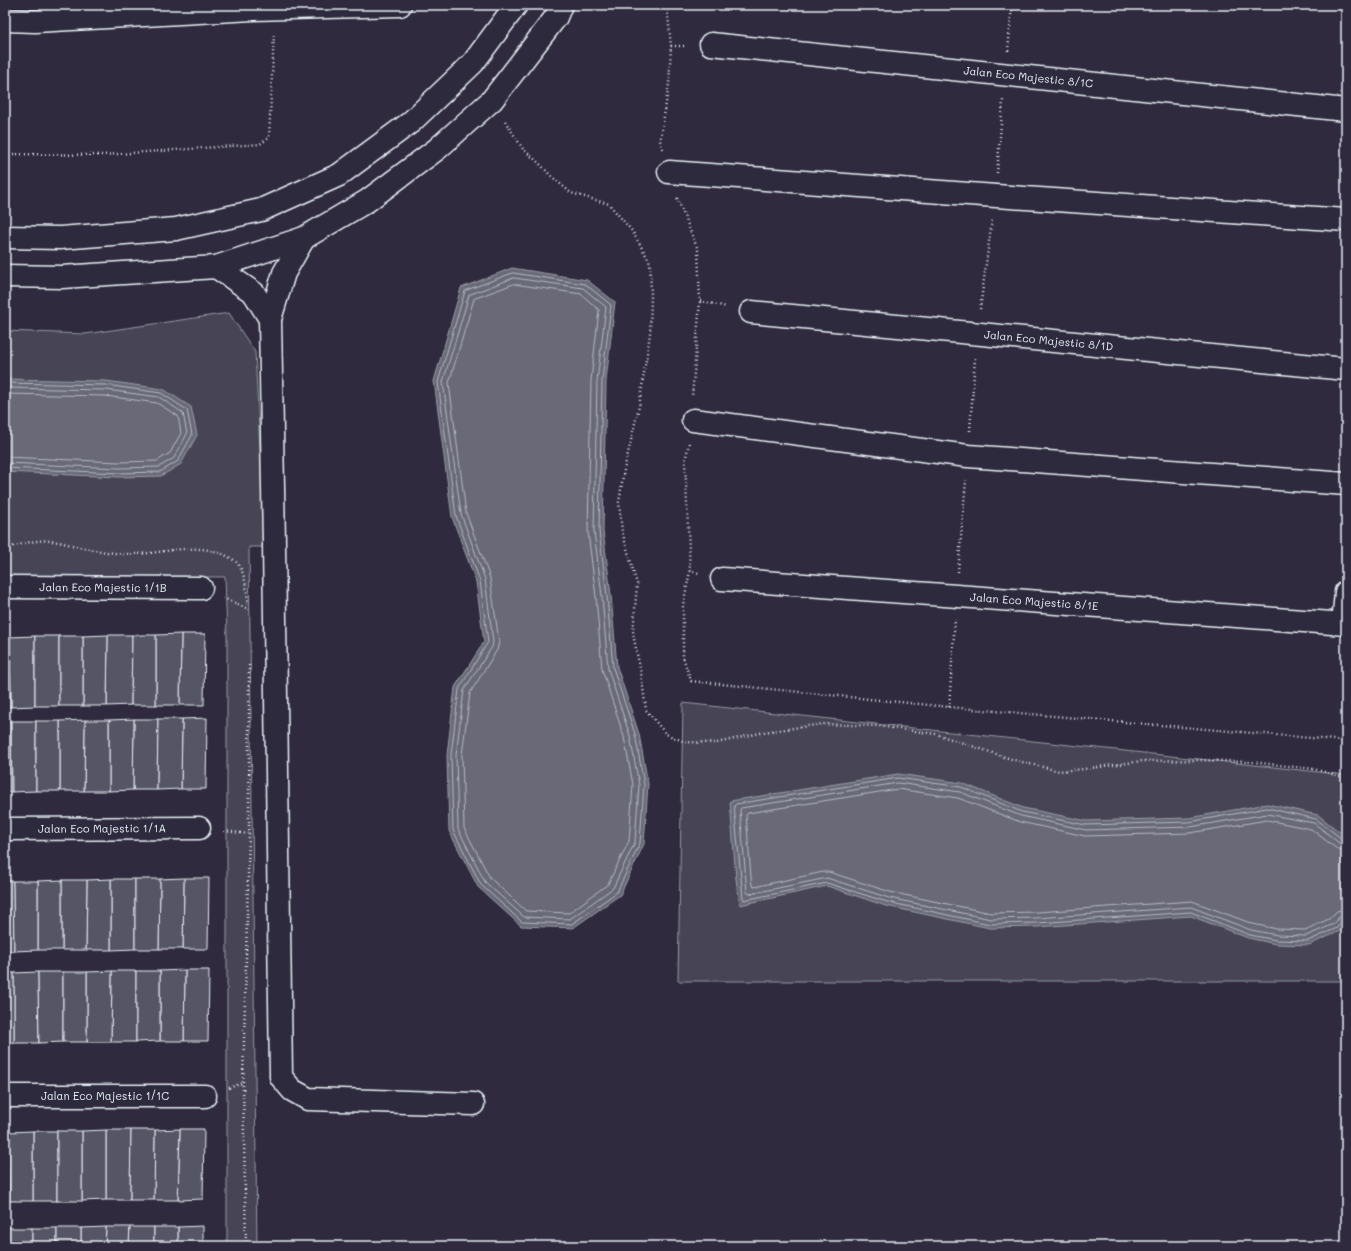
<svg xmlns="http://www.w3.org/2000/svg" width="1351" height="1251" font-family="Mali,sans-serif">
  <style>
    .green { fill: #464455; stroke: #979aa6 }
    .water { fill: #696978; stroke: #9c9fab }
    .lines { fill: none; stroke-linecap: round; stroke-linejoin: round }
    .shore { stroke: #b5bbc5; stroke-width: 1 }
    .building { fill: #575565; stroke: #e8f1f8 }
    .minor-casing { stroke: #e8f1f8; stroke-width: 25 }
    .path { stroke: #e8f1f8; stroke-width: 2.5; stroke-dasharray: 1 3; stroke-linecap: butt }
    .minor { stroke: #2f2a3d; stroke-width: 22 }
    .labels { text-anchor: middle; stroke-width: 3.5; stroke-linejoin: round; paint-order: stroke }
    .street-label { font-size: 11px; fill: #e8f1f8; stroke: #2f2a3d }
  </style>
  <rect width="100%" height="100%" fill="#2f2a3d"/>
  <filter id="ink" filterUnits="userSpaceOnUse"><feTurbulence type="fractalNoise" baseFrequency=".025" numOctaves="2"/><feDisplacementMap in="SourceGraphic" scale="8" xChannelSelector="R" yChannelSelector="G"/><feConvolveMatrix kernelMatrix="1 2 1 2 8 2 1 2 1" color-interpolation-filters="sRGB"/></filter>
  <g filter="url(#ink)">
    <g class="green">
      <polygon points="229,313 255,352 265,547 249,547 257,1246 227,1246 227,637 225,577 5,576 5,331 85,334"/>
      <polygon points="683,703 1346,775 1346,981 678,981"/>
    </g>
    <g class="water">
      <polygon points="512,268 587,280 615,302 606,381 603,531 611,595 617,667 639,734 648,784 644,844 620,895 573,928 521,926 478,887 449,831 447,755 455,687 484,642 476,582 452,517 434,381 461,288"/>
      <polygon points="5,379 106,381 163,389 191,407 197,435 181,464 161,476 119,477 5,472"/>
      <polygon points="898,774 962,783 1023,808 1087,821 1189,818 1267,804 1318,815 1346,837 1346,921 1340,931 1309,945 1276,944 1248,938 1191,916 1037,927 990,928 886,906 827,886 740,905 736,879 730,801"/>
    </g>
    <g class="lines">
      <g class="shore">
        <polygon points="513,273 585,284 611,305 602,381 599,531 607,596 613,668 635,734 644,784 640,843 617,892 572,924 522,922 481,885 453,830 451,755 459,689 488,642 480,581 456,516 438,382 465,291"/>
        <polygon points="514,278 583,288 606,307 597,381 594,531 602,596 608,669 630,736 639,785 635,842 613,888 570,919 524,917 485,882 458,829 456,755 464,690 492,647 493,642 485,579 461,514 443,382 469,295"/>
        <polygon points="514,284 581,294 599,310 591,380 588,532 596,597 602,669 624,737 633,785 629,841 608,884 569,913 526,911 490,878 464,828 462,755 470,693 497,650 499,642 490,578 466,513 449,383 474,299"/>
        <polyline points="5,383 106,385 161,393 187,410 192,435 178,461 160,472 119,473 5,468"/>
        <polyline points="5,388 106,390 159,397 183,413 187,434 174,458 159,467 119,468 5,463"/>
        <polyline points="5,394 105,396 157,403 178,416 181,433 170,453 157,461 119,462 5,457"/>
        <polyline points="1346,840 1342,839 1316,819 1267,808 1189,822 1086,825 1022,812 961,787 898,778 736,804 734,806 743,898 744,900 827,883 887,902 990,924 1037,923 1191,912 1250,935 1276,940 1308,941 1337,928 1342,921 1346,920"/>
        <polyline points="1346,845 1339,843 1314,823 1267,814 1190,827 1086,830 1021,816 960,792 898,783 741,808 740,810 747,892 749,894 827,878 889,898 991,919 1037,918 1191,907 1251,930 1277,935 1306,936 1334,924 1339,917 1346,915"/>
        <polyline points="1346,851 1337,849 1311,829 1267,820 1190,833 1085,836 1020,822 958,798 898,789 748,813 746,815 751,877 752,885 754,887 823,872 829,872 890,892 991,913 1037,912 1192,901 1253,924 1277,929 1305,930 1329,919 1337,911 1346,909"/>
      </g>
    </g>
    <g class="building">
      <polygon points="181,634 205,634 204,705 180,705"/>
      <polygon points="181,634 180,705 156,705 156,635"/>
      <polygon points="108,635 132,635 131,705 107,706"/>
      <polygon points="108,635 107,706 83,706 83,636"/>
      <polygon points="132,635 156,635 156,705 131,705"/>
      <polygon points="35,636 35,706 11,707 10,637"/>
      <rect x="35" y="636" width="24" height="70"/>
      <rect x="59" y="636" width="24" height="70"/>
      <polygon points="5,637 10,637 11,707 5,707"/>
      <polygon points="207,718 206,789 181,789 182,719"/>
      <polygon points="134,719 158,719 157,790 133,790"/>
      <polygon points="134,719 133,790 109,791 109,720"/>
      <polygon points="158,719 182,719 181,789 157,790"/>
      <polygon points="85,720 109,720 109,791 84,791"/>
      <polygon points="85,720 84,791 60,791 60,721"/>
      <polygon points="5,721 11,721 12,792 5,792"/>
      <polygon points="11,721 36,721 36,791 12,792"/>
      <rect x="36" y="721" width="24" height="70"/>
      <polygon points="184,878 209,878 208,949 183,949"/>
      <polygon points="184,878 183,949 159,949 160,879"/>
      <polygon points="111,879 135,879 135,949 111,950"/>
      <polygon points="111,879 111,950 86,950 87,880"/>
      <polygon points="135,879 160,879 159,949 135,949"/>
      <polygon points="62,880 87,880 86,950 62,950"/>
      <polygon points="62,880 62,950 38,950 38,881"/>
      <polygon points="5,881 13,881 14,951 5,951"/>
      <polygon points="13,881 38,881 38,950 14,951"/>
      <polygon points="185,970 209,970 208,1041 184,1041"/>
      <polygon points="185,970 184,1041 160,1041 160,971"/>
      <polygon points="112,971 136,971 136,1042 111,1042"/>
      <polygon points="112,971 111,1042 87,1042 87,972"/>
      <polygon points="136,971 160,971 160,1041 136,1042"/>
      <polygon points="38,972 39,1043 14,1043 14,973"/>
      <polygon points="38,972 63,972 63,1042 39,1043"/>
      <rect x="63" y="972" width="24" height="70"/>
      <rect x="5" y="973" width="9" height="70"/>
      <polygon points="180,1129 204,1129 203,1199 178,1200"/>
      <polygon points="180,1129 178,1200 154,1200 155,1130"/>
      <polygon points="106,1130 131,1130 130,1200 106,1200"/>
      <polygon points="106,1130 106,1200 82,1201 82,1131"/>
      <polygon points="131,1130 155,1130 154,1200 130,1200"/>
      <rect x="33" y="1131" width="24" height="70"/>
      <polygon points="33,1131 33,1201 9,1201 8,1132"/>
      <rect x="57" y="1131" width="25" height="70"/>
      <polygon points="5,1132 8,1132 9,1201 5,1201"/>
      <polygon points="203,1226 203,1246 178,1246 178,1227"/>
      <polygon points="106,1227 130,1227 129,1246 105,1246"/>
      <polygon points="106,1227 105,1246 81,1246 81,1228"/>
      <polygon points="130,1227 154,1227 154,1246 129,1246"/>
      <rect x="154" y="1227" width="24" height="19"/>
      <rect x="5" y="1228" width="3" height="18"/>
      <rect x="8" y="1228" width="24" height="18"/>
      <rect x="32" y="1228" width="25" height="18"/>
      <rect x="57" y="1228" width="24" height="18"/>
    </g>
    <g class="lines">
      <g class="minor-casing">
        <g id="minor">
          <polyline points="5,20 35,21 253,9 400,5"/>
          <path id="s1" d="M 711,44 L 1346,110"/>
          <polyline points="669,172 996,196 1346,220"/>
          <polyline points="5,237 60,238 176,229 261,210 339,175 411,122 473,63 516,5"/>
          <polyline points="304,238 284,273 270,319 274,543 281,1077 292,1090 308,1099 473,1104"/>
          <polyline points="216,267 254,293 270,319"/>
          <polyline points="5,276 62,277 216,267 304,238 367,201 437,149 492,100 556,17 561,5"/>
          <path id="s2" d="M 751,312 L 1346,369"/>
          <polyline points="693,420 968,456 1346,484"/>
          <path id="s3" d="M 722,579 L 1346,624"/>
          <path id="s4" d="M 5,587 L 201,588"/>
          <polyline points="1343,624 1346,592"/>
          <path id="s5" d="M 5,829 L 199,828"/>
          <path id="s6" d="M 5,1096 L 205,1096"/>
        </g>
      </g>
      <g class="path">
        <polyline points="671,46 687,46"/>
        <polyline points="1008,51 1012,5"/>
        <polyline points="505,121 523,149 539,163 550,175 571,193 609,204 632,231 650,262 651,296 650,334 639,406 624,470 619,502 622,531 637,584 633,634 641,673 646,710 666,734 685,742 717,743 764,732 823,724 879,726 936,734 1014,760 1059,771 1084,769 1142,761 1201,760 1252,762 1314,769 1346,778"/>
        <polyline points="663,149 660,142 669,84 671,46 667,5"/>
        <polyline points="5,154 103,155 260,144 269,138 274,33"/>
        <polyline points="997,173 1003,100"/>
        <polyline points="677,198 698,250 700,301 692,397"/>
        <polyline points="700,301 727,307"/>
        <polyline points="980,309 992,219"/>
        <polyline points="970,431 975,358"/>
        <polyline points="689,443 685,461 690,571 699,573"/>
        <path d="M 5,548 C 16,546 27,542 38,541 C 51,539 67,544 80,547 C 95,550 109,553 125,554 C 161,556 202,537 235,561 C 245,569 247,591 248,604"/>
        <polyline points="690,571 683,605 683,657 691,681 949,707 1346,741"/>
        <polyline points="958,572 966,480"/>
        <polyline points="223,598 249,609"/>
        <polyline points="949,707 955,619"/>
        <polyline points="224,831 249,834"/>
        <polyline points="229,1088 243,1083"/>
        <polyline points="246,1246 243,1083 249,834 249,663"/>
      </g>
      <use href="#minor" class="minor"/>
    </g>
  </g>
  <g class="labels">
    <g class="street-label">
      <text dy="4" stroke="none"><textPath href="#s1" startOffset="319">Jalan Eco Majestic 8/1C</textPath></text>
      <text dy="4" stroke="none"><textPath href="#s2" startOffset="299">Jalan Eco Majestic 8/1D</textPath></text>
      <text dy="4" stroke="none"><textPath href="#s4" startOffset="98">Jalan Eco Majestic 1/1B</textPath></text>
      <text dy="4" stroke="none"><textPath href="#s3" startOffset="313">Jalan Eco Majestic 8/1E</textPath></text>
      <text dy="4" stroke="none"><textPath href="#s5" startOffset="97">Jalan Eco Majestic 1/1A</textPath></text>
      <text dy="4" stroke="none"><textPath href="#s6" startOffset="100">Jalan Eco Majestic 1/1C</textPath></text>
    </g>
  </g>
  <rect width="1351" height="1251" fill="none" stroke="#2f2a3d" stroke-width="20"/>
  <rect x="10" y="10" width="1331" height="1231" fill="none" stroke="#e8f1f8" stroke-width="1.5" filter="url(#ink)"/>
</svg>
